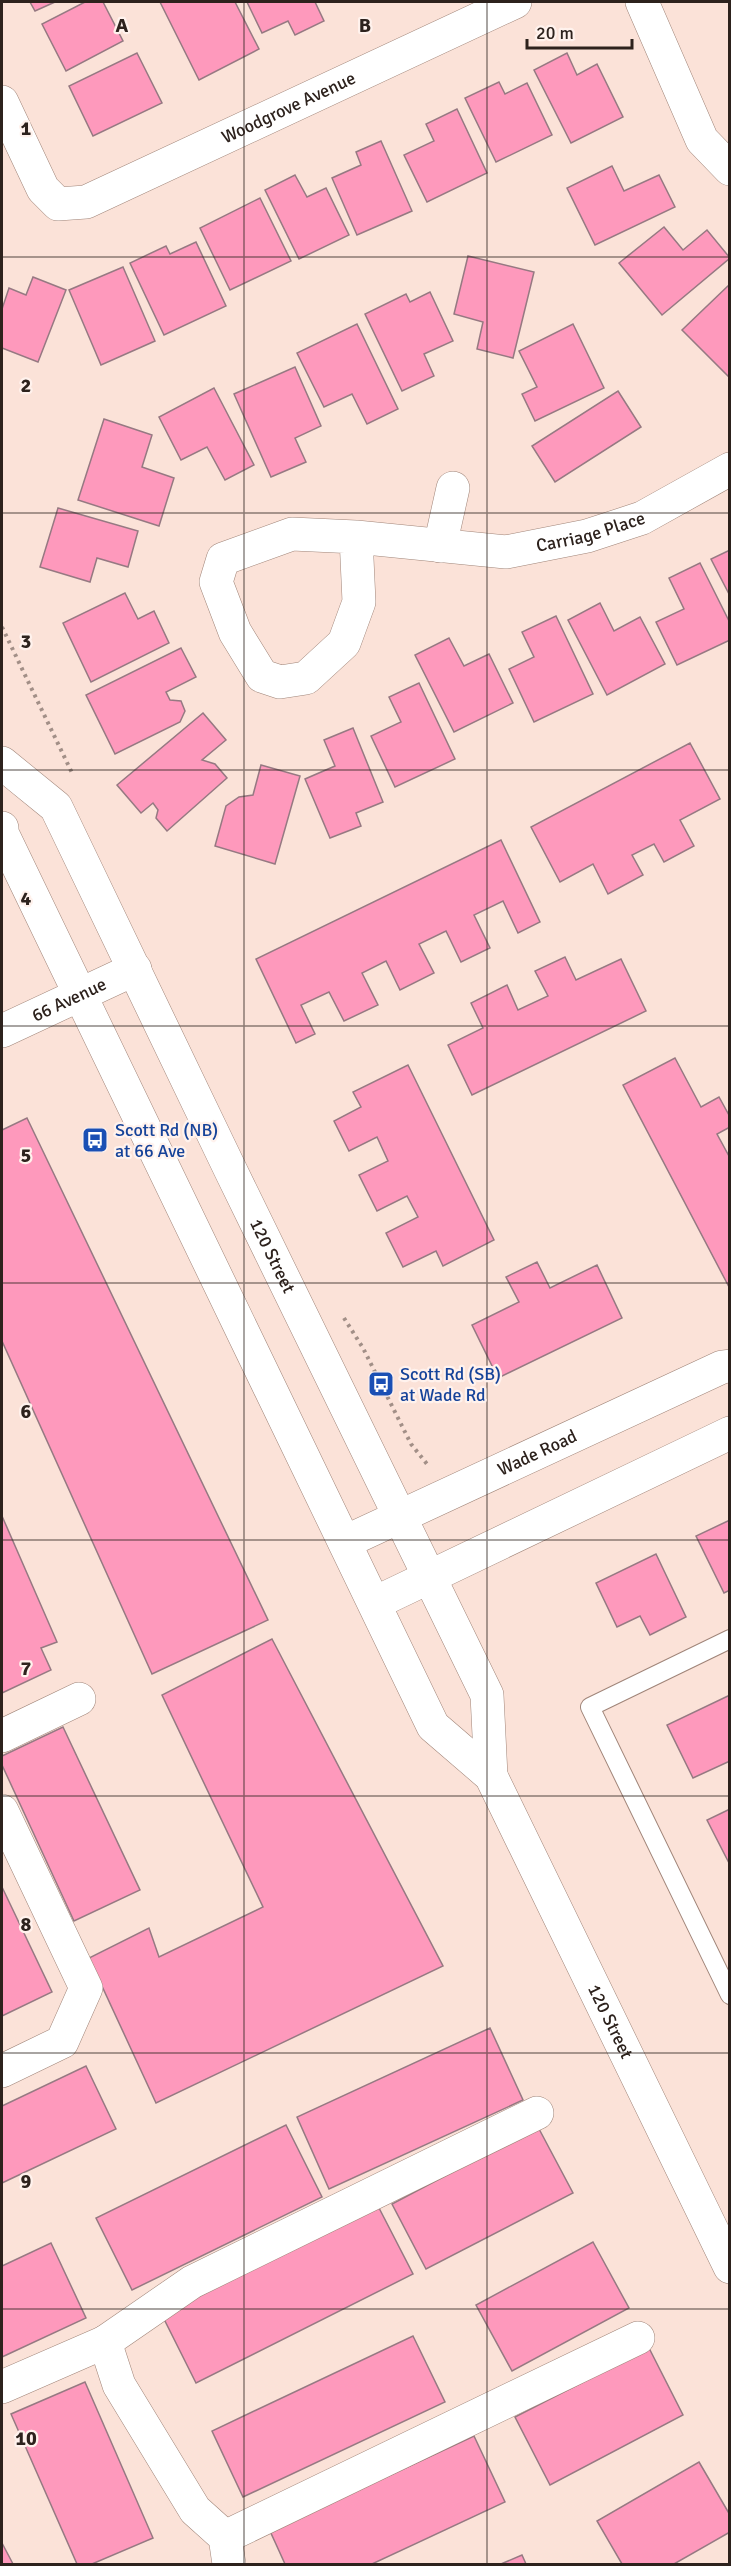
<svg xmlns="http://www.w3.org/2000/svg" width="731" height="2566" font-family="Signika,sans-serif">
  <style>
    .building { fill: #fe99bc; stroke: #967982; stroke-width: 1.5 }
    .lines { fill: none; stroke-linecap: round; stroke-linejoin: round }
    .service-casing { stroke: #a08579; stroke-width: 20 }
    .minor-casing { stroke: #a08579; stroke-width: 34 }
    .tertiary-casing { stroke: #a08579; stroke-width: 34 }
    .secondary-casing { stroke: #a08579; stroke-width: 34 }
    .path { stroke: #a28f87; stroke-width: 4; stroke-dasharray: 3 4.5; stroke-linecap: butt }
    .service { stroke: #fff; stroke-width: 18 }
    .minor { stroke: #fff; stroke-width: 33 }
    .tertiary { stroke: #fff; stroke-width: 33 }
    .secondary { stroke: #fff; stroke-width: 33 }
    .grid { fill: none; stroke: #2d221d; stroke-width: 1.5; stroke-opacity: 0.55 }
    .labels { text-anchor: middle; stroke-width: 4.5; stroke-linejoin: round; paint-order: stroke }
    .street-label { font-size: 18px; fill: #2d221d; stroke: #fff2ed }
    .transit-label { font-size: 18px; fill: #164399; stroke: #fff2ed; text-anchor: start }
    .grid-label { font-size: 20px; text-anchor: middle; font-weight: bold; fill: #2d221d; stroke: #fff2ed; stroke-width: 4.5; stroke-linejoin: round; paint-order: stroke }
  </style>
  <rect width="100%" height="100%" fill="#fbe2d8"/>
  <g class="building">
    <polygon points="30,2 55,2 35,11"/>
    <polygon points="85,2 103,2 123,41 66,71 42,24"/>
    <polygon points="160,2 235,2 259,49 199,80"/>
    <polygon points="247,2 315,2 324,21 295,35 288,21 262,33"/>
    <polygon points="137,53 162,103 93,136 69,86"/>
    <polygon points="567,53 577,75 597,64 623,117 571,143 534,70"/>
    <polygon points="499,82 505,94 527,83 552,135 496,162 465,98"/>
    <polygon points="457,109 487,173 427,202 404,155 434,141 426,124"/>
    <polygon points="381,141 412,211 357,235 332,178 361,165 356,152"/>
    <polygon points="612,166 624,191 659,175 675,207 595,245 567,188"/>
    <polygon points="295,175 307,197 326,188 349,235 299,259 265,190"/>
    <polygon points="260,198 291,261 230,290 200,228"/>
    <polygon points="664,227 683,250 707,230 730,258 662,315 619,263"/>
    <polygon points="196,242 226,306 164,335 130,263 166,246 170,254"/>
    <polygon points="468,256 534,272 513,358 477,349 483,322 454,314"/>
    <polygon points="123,267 155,341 101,365 69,290"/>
    <polygon points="33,277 66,290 38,362 2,348 2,309 9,288 26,295"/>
    <polygon points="730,284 730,375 728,376 682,330"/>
    <polygon points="430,292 453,341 424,354 434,376 402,391 365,314 406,294 410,302"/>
    <polygon points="357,324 398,409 367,424 352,394 324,407 297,353"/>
    <polygon points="573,324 604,388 535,421 522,394 537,387 519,351"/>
    <polygon points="295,367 321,426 295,438 306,462 271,477 234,394"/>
    <polygon points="214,388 254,465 225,480 207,447 181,460 159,417"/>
    <polygon points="618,391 641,427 555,482 532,446"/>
    <polygon points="104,419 152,435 142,467 174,478 159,526 78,500"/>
    <polygon points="58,508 138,531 128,567 97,558 90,582 40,567"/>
    <polygon points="730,550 730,596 711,559"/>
    <polygon points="700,563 730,623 730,640 677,665 656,622 684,609 669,578"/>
    <polygon points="125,593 138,619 154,611 169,643 91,682 63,623"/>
    <polygon points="600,603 614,631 640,617 665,664 607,695 568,620"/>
    <polygon points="556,616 593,694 534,722 509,669 534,657 522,632"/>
    <polygon points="449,638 464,666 489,654 513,703 454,732 415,655"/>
    <polygon points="181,648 196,677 166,692 170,700 181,701 185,711 180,722 115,754 86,695"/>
    <polygon points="419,683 455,759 395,787 371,736 401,722 389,697"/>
    <polygon points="203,713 226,740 202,760 215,764 227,778 167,831 156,818 158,810 153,803 141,813 117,785"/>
    <polygon points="353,728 383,802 356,813 361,826 330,838 305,779 335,766 324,740"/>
    <polygon points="690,743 720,799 680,820 694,846 664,862 654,844 632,855 643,875 608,894 593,864 560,882 531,827"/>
    <polygon points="261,765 300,776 275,864 215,846 226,806 239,797 253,795"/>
    <polygon points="501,840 540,922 518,933 503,901 474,915 490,948 461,962 446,931 419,944 434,973 400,990 386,961 362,973 378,1005 344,1021 329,992 301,1005 315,1034 296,1043 256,959"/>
    <polygon points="565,957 576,980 621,959 646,1011 472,1095 448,1045 483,1028 471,1003 507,985 518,1010 548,996 535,971"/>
    <polygon points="675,1058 701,1107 719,1097 730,1117 730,1127 717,1134 730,1158 729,1287 623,1085"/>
    <polygon points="408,1065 494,1240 443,1266 436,1251 403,1267 386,1233 418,1217 407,1196 377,1211 359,1175 388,1161 377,1137 349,1151 334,1121 361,1107 353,1092"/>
    <polygon points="27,1118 268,1620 152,1674 2,1341 2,1130"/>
    <polygon points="537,1262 550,1288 597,1265 622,1318 498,1378 472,1325 519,1302 506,1277"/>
    <polygon points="2,1516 57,1642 41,1648 51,1670 2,1693"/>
    <polygon points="730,1520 730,1590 724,1593 696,1536"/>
    <polygon points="656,1554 686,1617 650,1635 640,1616 617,1627 596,1583"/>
    <polygon points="272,1639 443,1966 156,2103 89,1958 149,1928 159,1957 263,1907 162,1695"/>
    <polygon points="730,1695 730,1761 693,1778 667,1725"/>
    <polygon points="63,1727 140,1890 74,1921 2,1765 2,1756"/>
    <polygon points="730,1809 730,1865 707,1820"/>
    <polygon points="2,1887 52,1992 2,2016"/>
    <polygon points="490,2028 523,2100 329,2189 297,2117"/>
    <polygon points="86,2066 116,2129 2,2183 2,2106"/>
    <polygon points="286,2125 322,2197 132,2290 96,2218"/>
    <polygon points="538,2127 573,2193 426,2269 392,2204"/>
    <polygon points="378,2206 413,2274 196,2383 162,2315"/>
    <polygon points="593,2242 629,2308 512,2371 476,2305"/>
    <polygon points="51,2243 86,2318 2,2357 2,2266"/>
    <polygon points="413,2336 445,2402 243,2497 212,2431"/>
    <polygon points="649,2348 683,2415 550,2485 515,2417"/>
    <polygon points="85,2382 153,2538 92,2564 77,2564 11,2414"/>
    <polygon points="474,2436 505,2502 372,2564 285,2564 270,2531"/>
    <polygon points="699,2462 730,2515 730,2532 674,2564 622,2564 597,2521"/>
    <polygon points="2,2543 13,2564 2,2564"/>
    <polygon points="522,2555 526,2564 501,2564"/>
  </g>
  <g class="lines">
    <g class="service-casing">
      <polyline id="service" points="730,1639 590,1707 730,1995"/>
    </g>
    <g class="minor-casing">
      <g id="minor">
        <polyline points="642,2 702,140 730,169"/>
        <path id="s1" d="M 2,102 L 43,189 L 58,204 L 86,202 L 515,2"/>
        <path id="s2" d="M 356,537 L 359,602 L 344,643 L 306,678 L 280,682 L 262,676 L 235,632 L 216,582 L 223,559 L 292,534 L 356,537 L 506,552 L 587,536 L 642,518 L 730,469"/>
        <polyline points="440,546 453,488"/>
        <path id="s3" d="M 2,1031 L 135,969"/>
        <polyline points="2,1736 79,1699"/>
        <polyline points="2,1811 86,1988 62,2042 2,2071"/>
        <polyline points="105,2342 119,2385 195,2510 225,2537 229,2564"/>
        <polyline points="2,2387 105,2342 192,2282 537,2113"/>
        <polyline points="225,2537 638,2338"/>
      </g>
    </g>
    <g class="tertiary-casing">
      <g id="tertiary">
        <path id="s4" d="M 345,1542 L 722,1367 L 730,1366"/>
        <polyline points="375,1603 730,1433"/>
      </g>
    </g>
    <g class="secondary-casing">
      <g id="secondary">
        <path id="s5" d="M 2,763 L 56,807 L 230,1169 L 487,1695 L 491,1776"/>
        <path id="s6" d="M 2,828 L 2,833 L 433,1726 L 491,1776 L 730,2267"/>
      </g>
    </g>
    <g class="path">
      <polyline points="2,627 73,775"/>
      <polyline points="344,1318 363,1348 411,1444 427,1464"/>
    </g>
    <use href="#service" class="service"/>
    <use href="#minor" class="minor"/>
    <use href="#tertiary" class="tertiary"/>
    <use href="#secondary" class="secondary"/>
  </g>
  <path class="grid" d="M 244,2 L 244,2564M 487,2 L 487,2564M 2,257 L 730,257M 2,513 L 730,513M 2,770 L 730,770M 2,1026 L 730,1026M 2,1283 L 730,1283M 2,1540 L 730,1540M 2,1796 L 730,1796M 2,2053 L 730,2053M 2,2309 L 730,2309"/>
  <defs>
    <g id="bus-square" transform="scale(1.35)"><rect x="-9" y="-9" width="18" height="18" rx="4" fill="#1a4fb4" stroke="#fff2ed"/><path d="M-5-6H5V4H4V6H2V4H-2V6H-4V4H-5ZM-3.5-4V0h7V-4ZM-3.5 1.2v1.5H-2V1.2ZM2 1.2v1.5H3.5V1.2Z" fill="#fff"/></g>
  </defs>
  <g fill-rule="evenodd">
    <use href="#bus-square" x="95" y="1140"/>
    <use href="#bus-square" x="381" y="1384"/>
  </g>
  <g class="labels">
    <g class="street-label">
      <text dy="6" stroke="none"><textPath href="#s1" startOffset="369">Woodgrove Avenue</textPath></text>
      <text dy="6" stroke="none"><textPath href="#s2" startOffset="710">Carriage Place</textPath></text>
      <text dy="6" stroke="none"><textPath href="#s3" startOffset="74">66 Avenue</textPath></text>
      <text dy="6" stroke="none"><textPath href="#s5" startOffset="568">120 Street</textPath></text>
      <text dy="6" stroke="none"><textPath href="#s4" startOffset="212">Wade Road</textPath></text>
      <text dy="6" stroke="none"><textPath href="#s6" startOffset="1346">120 Street</textPath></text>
    </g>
    <g class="transit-label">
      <text x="115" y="1136">Scott Rd (NB)<tspan x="115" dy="21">at 66 Ave</tspan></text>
      <text x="400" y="1380">Scott Rd (SB)<tspan x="400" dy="21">at Wade Rd</tspan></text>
    </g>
  </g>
  <g class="grid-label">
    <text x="122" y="32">A</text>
    <text x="365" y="32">B</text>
    <text x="26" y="135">1</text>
    <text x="26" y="392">2</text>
    <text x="26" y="648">3</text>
    <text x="26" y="905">4</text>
    <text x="26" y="1162">5</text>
    <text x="26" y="1418">6</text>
    <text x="26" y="1675">7</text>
    <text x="26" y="1931">8</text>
    <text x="26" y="2188">9</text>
    <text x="26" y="2445">10</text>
  </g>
  <rect width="731" height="2566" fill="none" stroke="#2d221d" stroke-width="6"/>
  <path d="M527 39v9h105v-9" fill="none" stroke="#2d221d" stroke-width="3"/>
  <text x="536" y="39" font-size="18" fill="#2d221d" stroke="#fff2ed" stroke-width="4.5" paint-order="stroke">20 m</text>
</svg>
